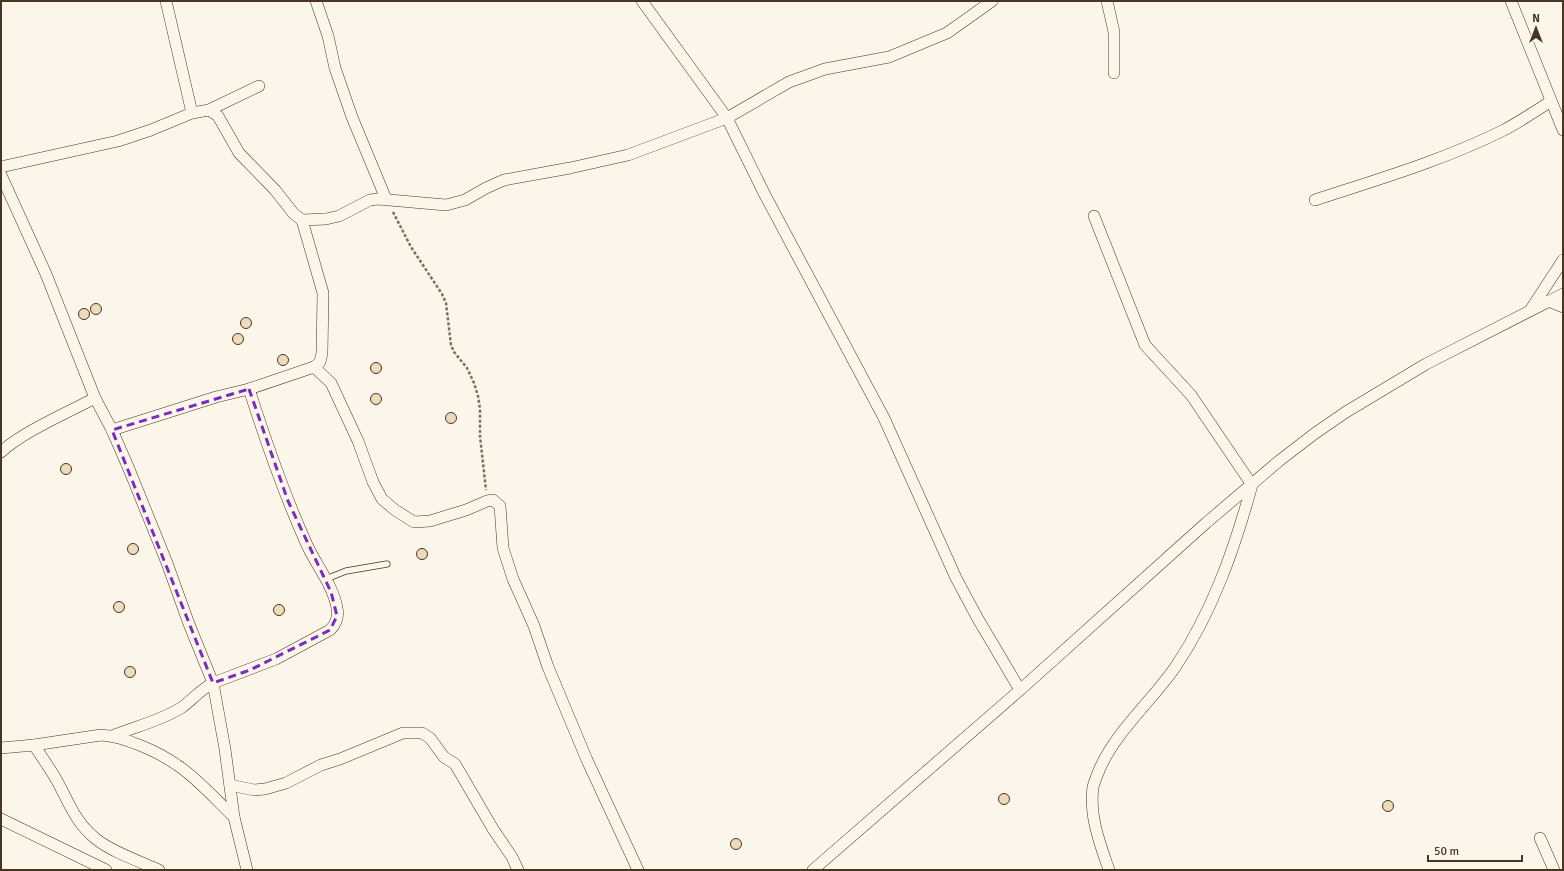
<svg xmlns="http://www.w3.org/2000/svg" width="1564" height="871" font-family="Signika,sans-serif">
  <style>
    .building { fill: #ecdcbc; stroke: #4a3520 }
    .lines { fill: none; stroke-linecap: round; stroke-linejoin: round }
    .lane-casing { stroke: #4a3520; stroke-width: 7 }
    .street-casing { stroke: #4a3520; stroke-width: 12 }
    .path { stroke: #7f6f5c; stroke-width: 2.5; stroke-dasharray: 3 2; stroke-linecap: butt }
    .lane { stroke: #fbf6e9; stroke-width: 5.5 }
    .street { stroke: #fbf6e9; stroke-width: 11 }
    .marked { fill: none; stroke: #7b2cbf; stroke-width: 3; stroke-dasharray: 8 5; stroke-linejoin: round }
  </style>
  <rect width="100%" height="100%" fill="#fbf6e9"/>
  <g class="building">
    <circle cx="96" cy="309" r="5.5"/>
    <circle cx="84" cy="314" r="5.5"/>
    <circle cx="246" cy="323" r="5.5"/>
    <circle cx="238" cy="339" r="5.5"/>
    <circle cx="283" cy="360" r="5.5"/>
    <circle cx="376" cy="368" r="5.5"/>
    <circle cx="376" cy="399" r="5.5"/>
    <circle cx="451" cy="418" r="5.5"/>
    <circle cx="66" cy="469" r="5.5"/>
    <circle cx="133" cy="549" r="5.5"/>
    <circle cx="422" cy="554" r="5.5"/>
    <circle cx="119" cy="607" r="5.5"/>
    <circle cx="279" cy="610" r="5.5"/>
    <circle cx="130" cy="672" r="5.5"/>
    <circle cx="1004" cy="799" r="5.5"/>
    <circle cx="1388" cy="806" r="5.5"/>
    <circle cx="736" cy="844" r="5.5"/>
  </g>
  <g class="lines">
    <g class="lane-casing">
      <polyline id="lane" points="326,579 346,571 387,564"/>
    </g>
    <g class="street-casing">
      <g id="street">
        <polyline points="166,1 192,113"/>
        <polyline points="316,1 328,36 335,68 352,117 386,199"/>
        <polyline points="642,1 727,118 765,195 884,418 956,578 978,619 1020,690"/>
        <polyline points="1107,1 1114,32 1114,73"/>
        <polyline points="1511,1 1563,130"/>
        <polyline points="209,110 259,86"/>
        <polyline points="1,167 118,141 151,130 192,113 209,110 218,116 239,153 275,190 294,214 302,220 326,219 339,216 370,200 378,199 446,205 465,200 486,188 504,180 570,168 628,155 727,118 789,82 825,69 889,57 947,33 992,1"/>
        <polyline points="1,175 46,274 95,398 112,430 129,469 167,563 189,624 213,683 225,749 234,817 247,870"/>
        <path d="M 1315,200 C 1379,179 1444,160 1504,130 C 1521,121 1536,111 1551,101"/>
        <path d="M 1094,216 L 1145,345 L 1191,395 L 1252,485 C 1235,547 1213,611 1176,666 C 1153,700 1113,734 1098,773 C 1096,778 1094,783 1093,787 C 1089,816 1100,844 1109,870"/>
        <polyline points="1548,301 1563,307"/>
        <polyline points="1531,309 1563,260"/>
        <polyline points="314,367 331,383 358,441 373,482 382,499 395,510 414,522 430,521 466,510 487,501 493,500 500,506 503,548 513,579 534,626 548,667 587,760 638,870"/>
        <polyline points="249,389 314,367 320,362 322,353 323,293 302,220"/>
        <path d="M 1,452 C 24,431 67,413 95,398"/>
        <path d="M 112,736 C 134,727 160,721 181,708 C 192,700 200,690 213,683 L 276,659 L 330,630 C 336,624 339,617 337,608 C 333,585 316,565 307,545 C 284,494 266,442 249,389 L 216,397 L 112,430"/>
        <path d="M 34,745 C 41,756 49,767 56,779 C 69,802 74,821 96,839 C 112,852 141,862 159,870"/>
        <path d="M 1,748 L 34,745 L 101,735 C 123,736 159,752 177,765 C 197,778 216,800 234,817"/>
        <polyline points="230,785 254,790 265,789 286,783 321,765 340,759 403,733 422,733 430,738 444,757 455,764 493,829 512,857 518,870"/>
        <polyline points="1,819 106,870"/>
        <polyline points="1540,838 1554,870"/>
        <polyline points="813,870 1020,690 1206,523 1279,461 1314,434 1346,412 1426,364 1563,294"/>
      </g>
    </g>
    <polyline class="path" points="393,212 411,247 442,294 446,303 451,345 454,352 467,368 474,383 478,396 480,409 480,436 486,490"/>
    <use href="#lane" class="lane"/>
    <use href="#street" class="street"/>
  </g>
  <path class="marked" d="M 249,389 L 288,501 L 331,592 L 337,616 L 330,630 L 250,670 L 213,683 L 112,430 Z"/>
  <rect width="1564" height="871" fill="none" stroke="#4a3520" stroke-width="4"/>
  <g transform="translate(1536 28)" stroke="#fbf6e9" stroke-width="3" paint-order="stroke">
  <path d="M0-3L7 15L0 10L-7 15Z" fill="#4a3520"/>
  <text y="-6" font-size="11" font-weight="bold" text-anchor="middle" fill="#4a3520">N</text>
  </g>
  <path d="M1428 855v6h94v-6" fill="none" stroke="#4a3520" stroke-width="2"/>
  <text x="1434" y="855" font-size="12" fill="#4a3520" stroke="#fbf6e9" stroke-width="3" paint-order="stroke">50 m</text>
</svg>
